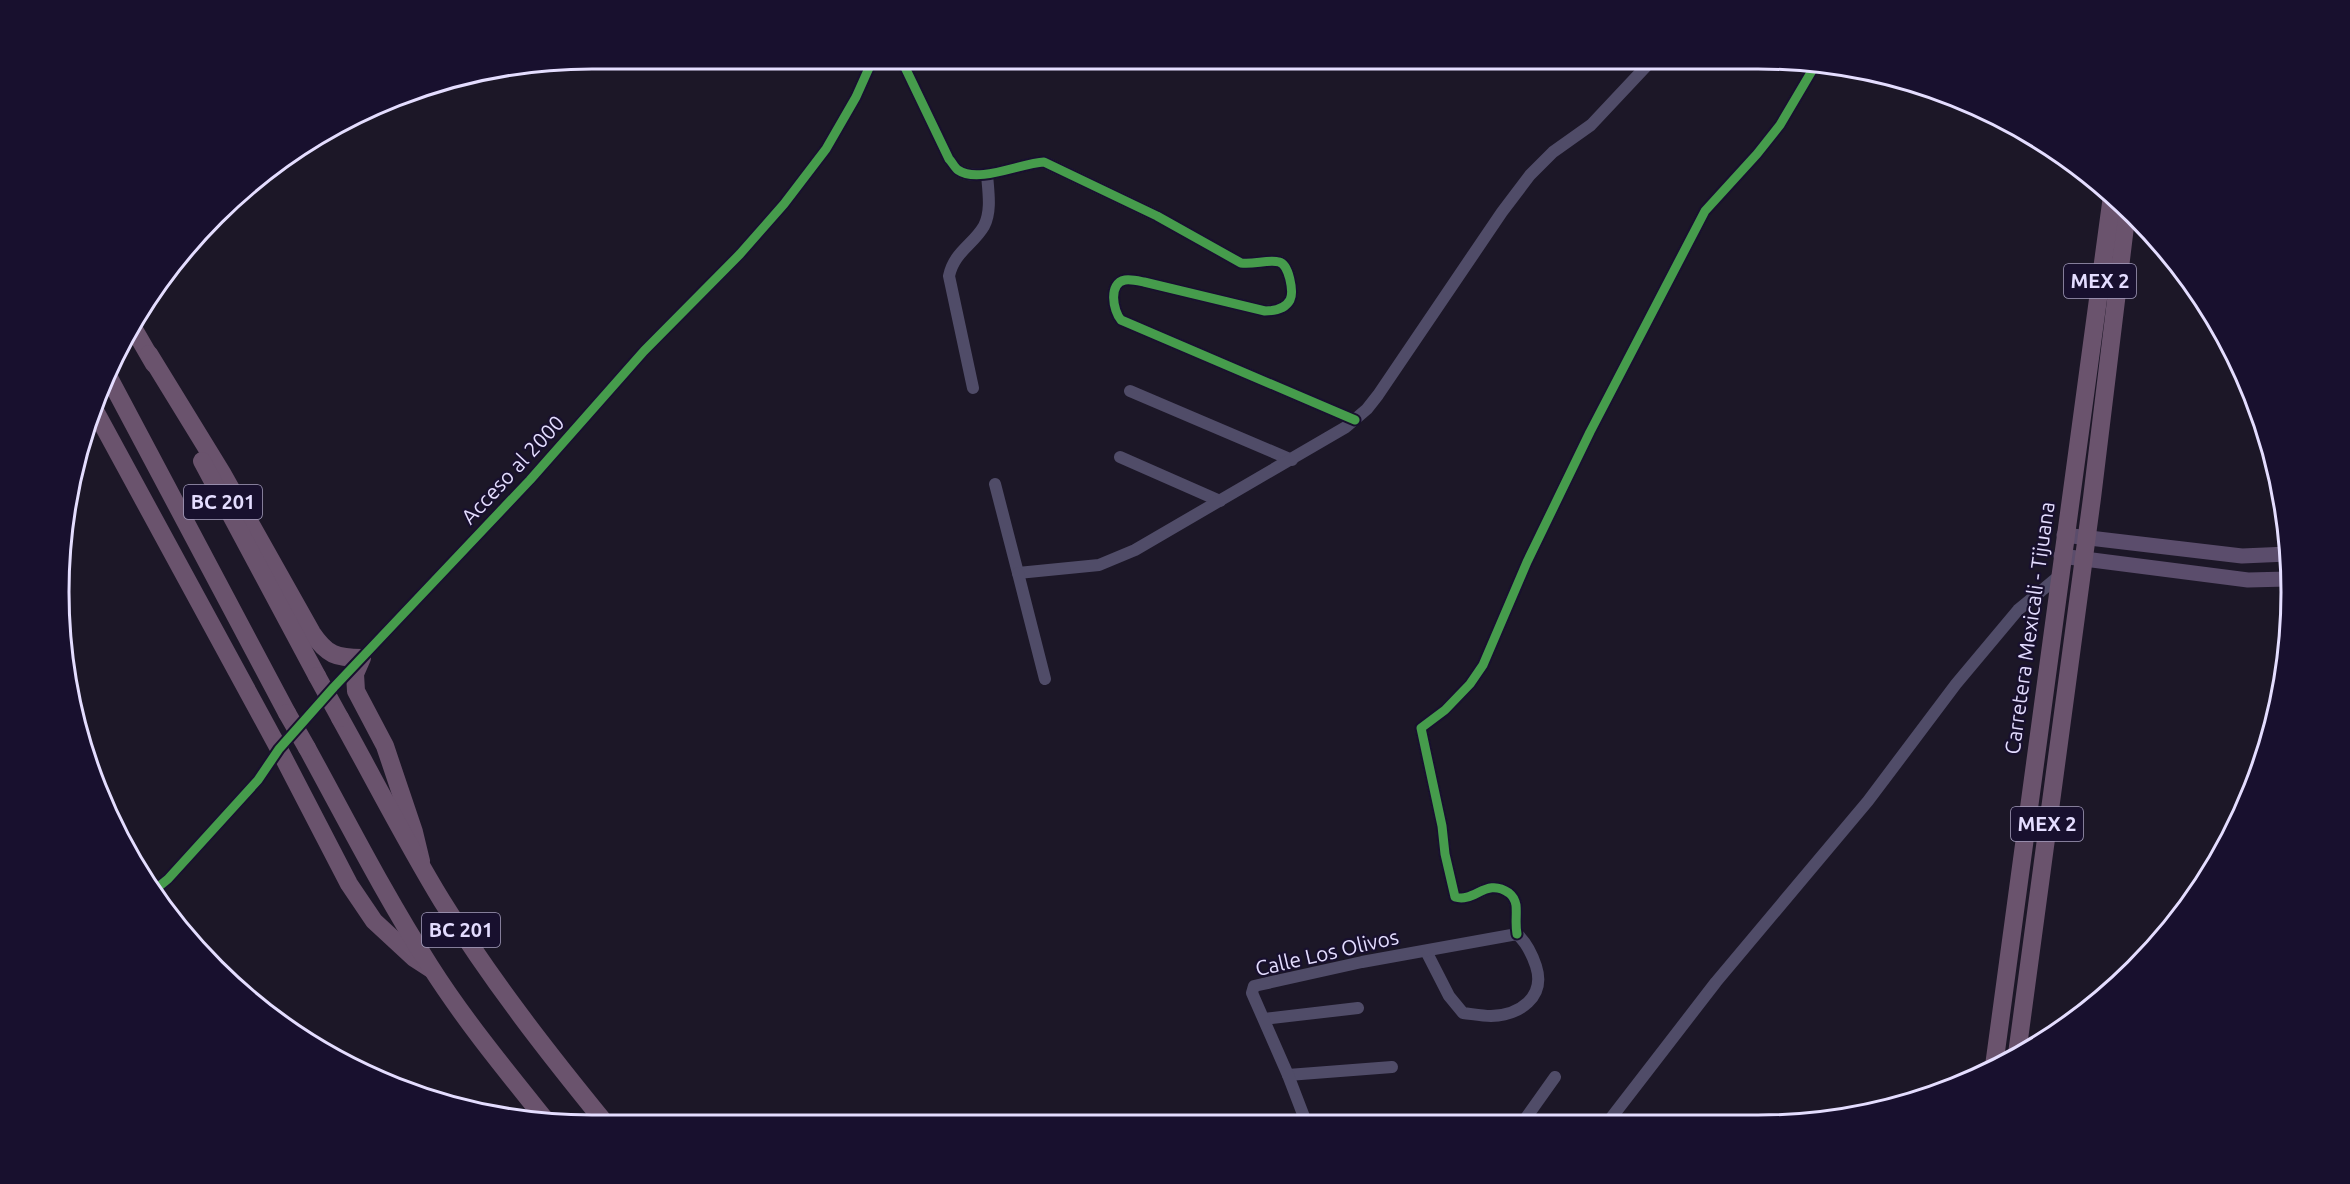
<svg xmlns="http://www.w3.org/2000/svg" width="2350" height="1184" font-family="Ubuntu,sans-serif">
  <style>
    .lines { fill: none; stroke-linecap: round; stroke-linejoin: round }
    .minor { stroke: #504c68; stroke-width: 12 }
    .major { stroke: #5b4d6c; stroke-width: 15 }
    .highway { stroke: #6a536d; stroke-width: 18 }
    .highway-bridge { stroke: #6a536d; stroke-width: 18 }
    .cycleway-casing { stroke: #18102e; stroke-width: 13 }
    .cycleway { stroke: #469c4c; stroke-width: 9 }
    .labels { text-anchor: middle; stroke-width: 4.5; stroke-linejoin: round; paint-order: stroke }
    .shield { fill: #18102e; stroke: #a7a0c0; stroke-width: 1.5 }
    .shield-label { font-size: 20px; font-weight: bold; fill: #e4ddff }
    .street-label { font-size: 21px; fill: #e4ddff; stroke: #18102e }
    .rim { fill: none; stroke: #e4ddff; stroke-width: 3 }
  </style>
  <rect width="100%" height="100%" fill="#1c1727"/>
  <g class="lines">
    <g class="minor">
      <path d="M 901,59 L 949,159 C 952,162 955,168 958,170 C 978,184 1021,163 1044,162 L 1157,216 L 1241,263 C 1253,265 1269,259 1279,262 C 1289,264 1294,292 1290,300 C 1285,309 1274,311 1265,311 L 1144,282 C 1139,281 1131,279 1125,280 C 1108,283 1113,311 1121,320 L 1355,420"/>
      <path d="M 973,388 L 949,276 C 954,252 973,245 984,226 C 992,211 988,190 987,174"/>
      <polyline points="1130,391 1292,460"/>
      <polyline points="1120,457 1220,501"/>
      <polyline points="995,484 1018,573 1099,565 1135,550 1346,427 1367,409 1378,395 1502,212 1530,175 1553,152 1591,125 1653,59"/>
      <polyline points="1018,573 1045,679"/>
      <polyline points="157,888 168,879 258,780 279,749 334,687 530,480 644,351 740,254 784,204 826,149 856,97 873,59"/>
      <path d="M 1517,934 C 1515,924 1517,915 1516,905 C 1515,900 1513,896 1509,893 C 1486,877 1475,903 1455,897 L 1445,854 L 1442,826 L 1421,728 L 1445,710 L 1470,684 L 1483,665 L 1527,562 L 1590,432 L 1705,211 L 1757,154 L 1780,125 L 1816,64"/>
      <path d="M 1426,951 L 1449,996 L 1463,1013 C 1472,1014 1482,1016 1491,1016 C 1520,1015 1546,997 1536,966 C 1532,954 1527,943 1517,934"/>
      <polyline points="1264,1019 1358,1008"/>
      <polyline points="1288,1075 1392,1067"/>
      <polyline points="1306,1122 1288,1075 1252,993 1254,986 1362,962 1517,934"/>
      <polyline points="1523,1122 1555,1077"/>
      <polyline points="1608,1122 1716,982 1868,801 1956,684 2018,610 2058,577"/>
    </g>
    <g class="major">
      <polyline points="2064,535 2242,556 2288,554"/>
      <polyline points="2061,556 2248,580 2289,579"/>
    </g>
    <g class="highway">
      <polyline points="132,326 154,364"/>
      <path d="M 149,354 L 222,473 L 312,633 C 327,655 336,658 362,658 L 355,674 L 356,691 L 385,746 L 414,832 L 421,861"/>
      <polyline points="107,374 287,713"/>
      <polyline points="93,407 279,749 349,884 374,921 414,958 431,969"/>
      <polyline points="202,461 317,676"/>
      <path d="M 340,718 C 374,779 406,842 442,901 C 491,980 548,1053 606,1124"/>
      <path d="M 307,748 C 347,821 385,896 430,966 C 465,1021 507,1072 548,1123"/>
      <polyline points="2017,1054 2092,498 2127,210"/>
      <polyline points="1994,1066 2112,196"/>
    </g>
    <g class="highway-bridge">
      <polyline points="317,676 340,718"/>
      <polyline points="287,713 307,748"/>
    </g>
    <g class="cycleway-casing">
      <g id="cycleway">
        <path d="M 901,59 L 949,159 C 952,162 955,168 958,170 C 978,184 1021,163 1044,162 L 1157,216 L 1241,263 C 1253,265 1269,259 1279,262 C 1289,264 1294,292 1290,300 C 1285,309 1274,311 1265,311 L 1144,282 C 1139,281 1131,279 1125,280 C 1108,283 1113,311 1121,320 L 1355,420"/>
        <polyline points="157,888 168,879 258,780 279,749 334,687 530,480 644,351 740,254 784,204 826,149 856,97 873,59"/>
        <path d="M 1517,934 C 1515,924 1517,915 1516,905 C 1515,900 1513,896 1509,893 C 1486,877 1475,903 1455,897 L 1445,854 L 1442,826 L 1421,728 L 1445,710 L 1470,684 L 1483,665 L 1527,562 L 1590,432 L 1705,211 L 1757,154 L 1780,125 L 1816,64"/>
      </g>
    </g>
    <use href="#cycleway" class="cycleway"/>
  </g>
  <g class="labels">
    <g class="shield">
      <rect x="2064" y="264" width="72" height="34" rx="4.5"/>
      <rect x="184" y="485" width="78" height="34" rx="4.5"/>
      <rect x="2011" y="807" width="72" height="34" rx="4.5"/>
      <rect x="422" y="913" width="78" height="34" rx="4.5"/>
    </g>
    <g class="shield-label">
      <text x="2100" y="288">MEX 2</text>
      <text x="223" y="509">BC 201</text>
      <text x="2047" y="831">MEX 2</text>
      <text x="461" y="937">BC 201</text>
    </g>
    <g class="street-label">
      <text transform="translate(513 470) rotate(-47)" y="7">Acceso al 2000</text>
      <text transform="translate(2030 628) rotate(-82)" y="7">Carretera Mexicali - Tijuana</text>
      <text transform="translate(1327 953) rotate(-13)" y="7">Calle Los Olivos</text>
    </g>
  </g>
  <path d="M0 0H2350V1184H0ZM592 69H1758A523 523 0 0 1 2281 592V592A523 523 0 0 1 1758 1115H592A523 523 0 0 1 69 592V592A523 523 0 0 1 592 69Z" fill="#18102e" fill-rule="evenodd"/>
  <path class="rim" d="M592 69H1758A523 523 0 0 1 2281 592V592A523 523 0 0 1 1758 1115H592A523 523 0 0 1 69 592V592A523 523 0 0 1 592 69Z"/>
</svg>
